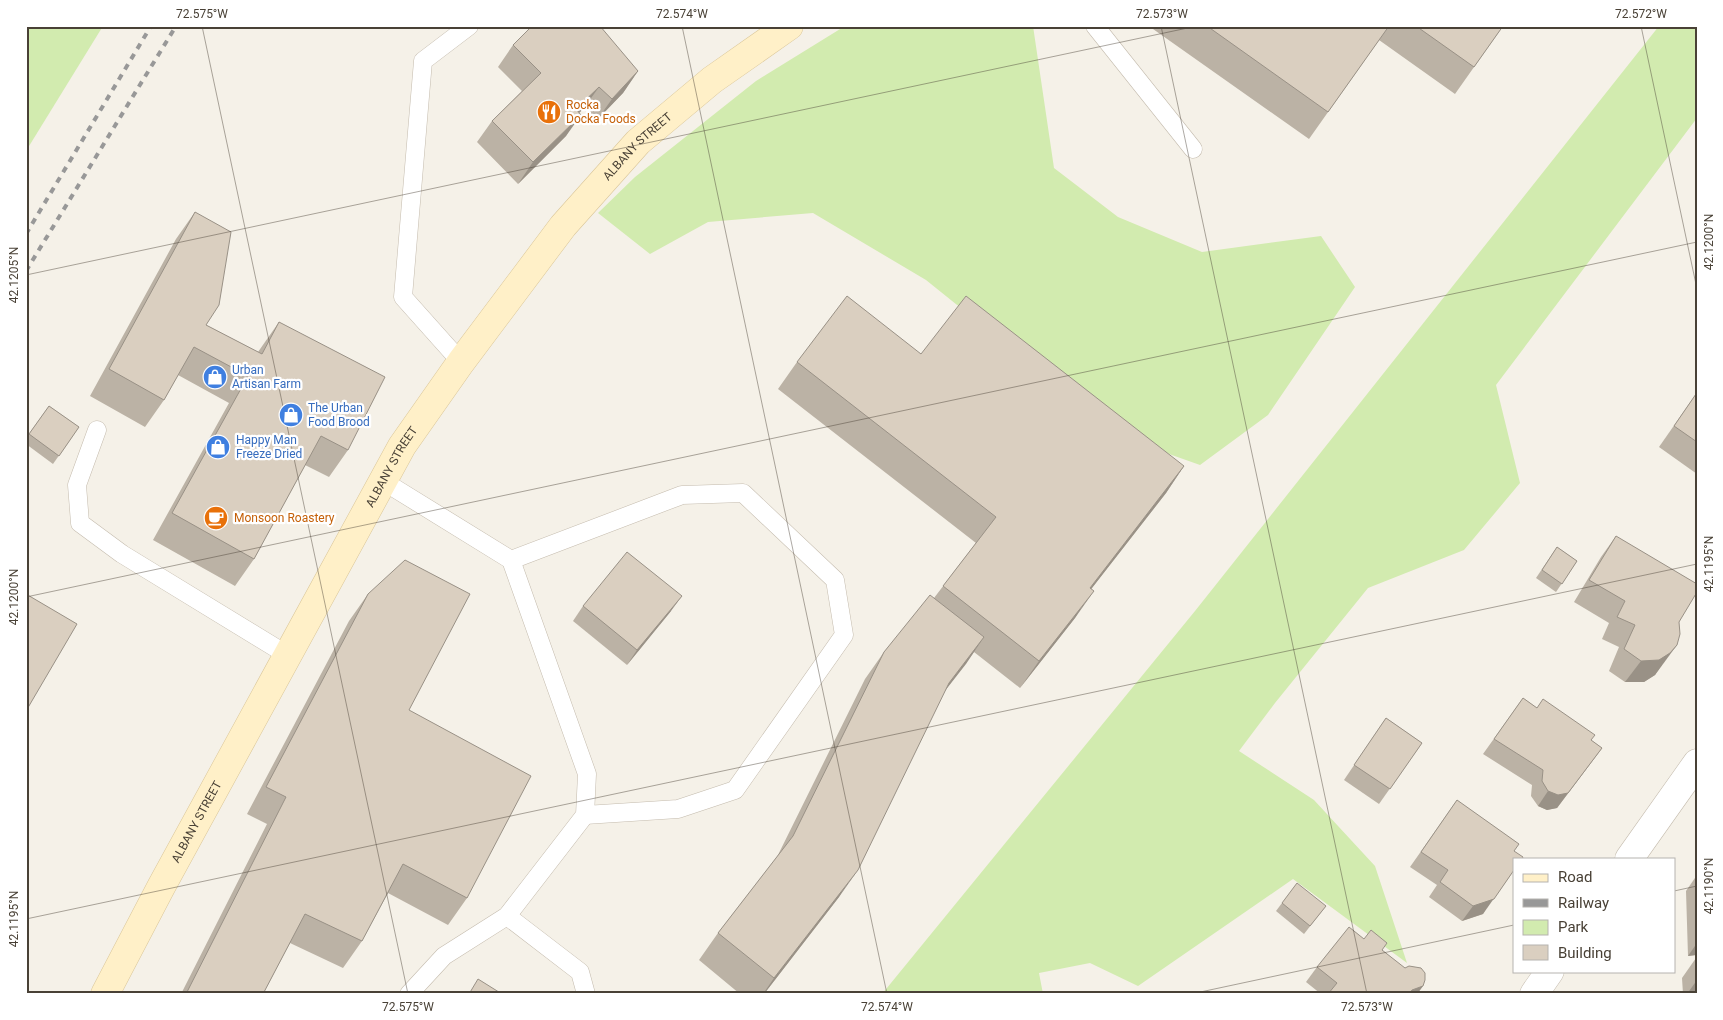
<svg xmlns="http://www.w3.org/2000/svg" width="1723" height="1020" font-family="Roboto,sans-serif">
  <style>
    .green { fill: #d2ebaf }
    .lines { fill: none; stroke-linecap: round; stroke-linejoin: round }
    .lane-casing { stroke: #c4bbad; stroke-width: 19 }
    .street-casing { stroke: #c4bbad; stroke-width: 29 }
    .secondary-casing { stroke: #dac698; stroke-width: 29 }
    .lane { stroke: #fff; stroke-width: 18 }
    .street { stroke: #fff; stroke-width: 28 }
    .secondary { stroke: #fff0c8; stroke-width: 28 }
    .rail { stroke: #989898; stroke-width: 4; stroke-dasharray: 6 6; stroke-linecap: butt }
    .wall { fill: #bbb2a5 }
    .shaded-wall { fill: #999186 }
    .building { fill: #dacfc0; stroke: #999186 }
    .ticks { fill: none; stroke: #494136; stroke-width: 1; stroke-opacity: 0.45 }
    .labels { text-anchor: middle; stroke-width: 4.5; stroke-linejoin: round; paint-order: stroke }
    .food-label { font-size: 12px; fill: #c56008; stroke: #fff; text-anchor: start }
    .street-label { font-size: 12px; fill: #494136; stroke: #fff }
    .shop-label { font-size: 12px; fill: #366cbe; stroke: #fff; text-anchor: start }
    .neatline { fill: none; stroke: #494136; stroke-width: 2 }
    .ticks-label { font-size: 12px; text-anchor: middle; fill: #494136 }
  </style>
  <rect width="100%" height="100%" fill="#f5f1e8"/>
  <g class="green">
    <polygon points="26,26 103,26 26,151"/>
    <polygon points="845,26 1033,26 1054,168 1118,217 1202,252 1321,236 1355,287 1268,415 1200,465 1121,437 926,280 813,213 708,222 650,254 598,213 635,177 756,81"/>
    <polygon points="1659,26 1697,26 1697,118 1496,385 1520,483 1464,550 1368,588 1275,703 1239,751 1314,800 1375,866 1407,963 1293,879 1138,986 1090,963 1039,973 1043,994 882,994 1195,611"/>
  </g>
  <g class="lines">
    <g class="lane-casing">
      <g id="lane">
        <polyline points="1095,26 1193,149"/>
        <polyline points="461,362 403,297 423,61 469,26"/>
        <polyline points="97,430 77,485 80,523 122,554 289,656"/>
        <polyline points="383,481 511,560 587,774 585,815 507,916 444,956 409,994"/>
        <polyline points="511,560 682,495 743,493 835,580 844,635 735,790 678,809 585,815"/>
        <polyline points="507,916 580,972 586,994"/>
      </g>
    </g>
    <g class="street-casing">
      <g id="street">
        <polyline points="1629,859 1697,763"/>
        <polyline points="1534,994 1550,971"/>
      </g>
    </g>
    <g class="secondary-casing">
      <g id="secondary">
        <path id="s1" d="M 105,994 L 161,887 L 402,446 L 461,362 L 563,226 L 638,142 L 712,80 L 789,26"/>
      </g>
    </g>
    <use href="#lane" class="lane"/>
    <use href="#street" class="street"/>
    <use href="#secondary" class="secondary"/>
    <g class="rail">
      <polyline points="26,234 151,26"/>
      <polyline points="26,271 176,26"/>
    </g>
  </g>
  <g class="wall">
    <polygon points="1155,26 1503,26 1455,94 1379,40 1309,139 1153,29"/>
    <polygon points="513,45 638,71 623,93 597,120 584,108 579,113 566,136 518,184 477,142 492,121 522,91 498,67"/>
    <polygon points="195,212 206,325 258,352 279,322 348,450 329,477 305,465 254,559 235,586 153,540 229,403 178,375 164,400 145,427 90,396 176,239"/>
    <polygon points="921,354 1184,466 1166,493 1091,589 1075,618 1020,688 974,652 946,689 839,897 764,994 740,994 699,960 718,933 777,857 865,679 884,652 934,598 976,543 778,389 797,362"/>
    <polygon points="1696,394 1697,394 1697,474 1659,447"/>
    <polygon points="49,406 79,427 53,464 26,444 26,438"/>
    <polygon points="1616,536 1679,622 1661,666 1655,675 1644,682 1625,682 1609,671 1619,647 1602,639 1609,623 1574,602 1601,557"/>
    <polygon points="1557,547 1577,561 1556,592 1536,578"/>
    <polygon points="368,594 409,710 467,898 448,925 388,893 362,941 343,968 290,943 263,994 181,994 267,824 247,814 349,621"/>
    <polygon points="583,606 671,611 627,665 573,621"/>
    <polygon points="1523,698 1537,708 1591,740 1602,748 1557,808 1547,810 1538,806 1531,796 1532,785 1483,754"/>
    <polygon points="1386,718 1422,743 1379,804 1344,780"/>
    <polygon points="1457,800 1514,851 1483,914 1462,921 1429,897 1437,885 1410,867"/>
    <polygon points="1697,875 1697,994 1683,994 1682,978 1696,958 1696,955 1688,956 1686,891"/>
    <polygon points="1282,903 1326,906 1304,934 1276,911"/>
    <polygon points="1364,939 1382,950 1423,986 1417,994 1321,994 1306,982 1317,967"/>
  </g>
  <g class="shaded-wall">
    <polygon points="638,71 623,93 597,120 612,99"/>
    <polygon points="599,87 584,108 561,131 576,109"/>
    <polygon points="581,115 566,136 518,184 533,162"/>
    <polygon points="1184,466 1166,493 1071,615 1090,588"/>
    <polygon points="1094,591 1075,618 1020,688 1039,661"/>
    <polygon points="682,596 671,611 627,665 637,650"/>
    <polygon points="984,637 966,664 930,710 949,683"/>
    <polygon points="1677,645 1655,675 1644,682 1625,682 1641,661"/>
    <polygon points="1602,748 1557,808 1547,810 1538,806 1548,791"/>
    <polygon points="858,870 839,897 764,994 763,994 774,978"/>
    <polygon points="1514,870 1483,914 1462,921 1473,906"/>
    <polygon points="1697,943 1697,954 1696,955 1688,956"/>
    <polygon points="1697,980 1697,994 1687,994"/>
    <polygon points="1423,986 1417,994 1409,994 1412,990"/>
  </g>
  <g class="building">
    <polygon points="532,26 600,26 638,71 612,99 599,87 576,109 581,115 533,162 492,121 541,73 513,45"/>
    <polygon points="1207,26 1389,26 1328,112"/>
    <polygon points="1416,26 1503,26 1474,67"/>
    <polygon points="195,212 231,232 219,305 206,325 262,354 279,322 385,377 348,450 321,436 254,559 172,513 248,376 194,347 164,400 109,369"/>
    <polygon points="847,296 921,354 966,296 1184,466 1090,588 1094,591 1039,661 943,586 996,517 797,362"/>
    <polygon points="1696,394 1697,394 1697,442 1674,426"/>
    <polygon points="49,406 79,427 59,456 29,434"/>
    <polygon points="1616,536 1697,584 1697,592 1679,622 1680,634 1677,645 1670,653 1659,660 1641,661 1624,649 1635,625 1617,617 1625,601 1589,580"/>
    <polygon points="1557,547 1577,561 1562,584 1542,570"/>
    <polygon points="627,552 682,596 637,650 583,606"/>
    <polygon points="405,560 470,594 409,710 531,776 467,898 403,864 362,941 305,914 263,994 186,994 286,797 266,787 368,594"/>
    <polygon points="26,594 77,624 26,711"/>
    <polygon points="930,595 984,637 949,683 858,870 774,978 718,933 793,836 884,652"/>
    <polygon points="1523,698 1537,708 1543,699 1595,735 1591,740 1602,748 1568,793 1558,795 1548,791 1542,781 1543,770 1494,739"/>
    <polygon points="1386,718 1422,743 1390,789 1354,765"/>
    <polygon points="1457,800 1519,844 1514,851 1523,857 1522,859 1514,859 1514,870 1494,899 1473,906 1440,882 1448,870 1421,852"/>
    <polygon points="1297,883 1326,906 1310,926 1282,903"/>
    <polygon points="1349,927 1364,939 1371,930 1387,943 1382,950 1405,968 1409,966 1421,968 1425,973 1425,980 1423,986 1412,990 1409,994 1328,994 1337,983 1317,967"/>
    <polygon points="478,979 502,994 469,994"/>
  </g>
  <path class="ticks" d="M 202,26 L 408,994M 682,26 L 887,994M 1161,26 L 1367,994M 1641,26 L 1697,289M 26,275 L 1197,26M 26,597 L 1697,242M 1674,891 L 1697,886M 26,919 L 1697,564M 1191,994 L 1514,925"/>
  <defs>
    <g id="restaurant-disc" transform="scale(1.25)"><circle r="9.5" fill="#e8710a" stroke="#fff"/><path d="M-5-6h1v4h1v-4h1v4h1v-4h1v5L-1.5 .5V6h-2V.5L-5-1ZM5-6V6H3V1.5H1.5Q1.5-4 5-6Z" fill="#fff"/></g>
    <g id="shop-disc" transform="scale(1.25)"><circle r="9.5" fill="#3f7fe0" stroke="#fff"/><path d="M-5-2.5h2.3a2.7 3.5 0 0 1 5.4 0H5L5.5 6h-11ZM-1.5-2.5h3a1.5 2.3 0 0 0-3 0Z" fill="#fff"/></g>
    <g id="cafe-disc" transform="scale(1.25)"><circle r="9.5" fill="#e8710a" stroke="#fff"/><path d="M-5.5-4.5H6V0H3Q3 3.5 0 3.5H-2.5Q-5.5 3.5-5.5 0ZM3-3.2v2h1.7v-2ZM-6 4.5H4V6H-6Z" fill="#fff"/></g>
  </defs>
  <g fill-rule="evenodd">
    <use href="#restaurant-disc" x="549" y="112"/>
    <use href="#shop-disc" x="215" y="377"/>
    <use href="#shop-disc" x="291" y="415"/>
    <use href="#shop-disc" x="218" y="447"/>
    <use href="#cafe-disc" x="216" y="518"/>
  </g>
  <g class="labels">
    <g class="food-label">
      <text x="566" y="109">Rocka<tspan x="566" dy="14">Docka Foods</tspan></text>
      <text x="234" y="522">Monsoon Roastery</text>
    </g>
    <g class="street-label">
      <text dy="4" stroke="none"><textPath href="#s1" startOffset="1005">ALBANY STREET</textPath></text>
      <text dy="4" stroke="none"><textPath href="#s1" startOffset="600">ALBANY STREET</textPath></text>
      <text dy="4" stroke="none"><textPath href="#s1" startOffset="195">ALBANY STREET</textPath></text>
    </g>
    <g class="shop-label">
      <text x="232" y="374">Urban<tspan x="232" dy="14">Artisan Farm</tspan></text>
      <text x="308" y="412">The Urban<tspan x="308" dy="14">Food Brood</tspan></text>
      <text x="236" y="444">Happy Man<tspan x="236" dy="14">Freeze Dried</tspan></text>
    </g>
  </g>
  <rect width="1723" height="1020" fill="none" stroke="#ffffff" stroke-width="55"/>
  <rect x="1513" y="858" width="162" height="115" fill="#ffffff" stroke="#b6b3af"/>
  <rect x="1523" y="874" width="25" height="8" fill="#fff0c8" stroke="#b6b3af"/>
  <text x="1558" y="882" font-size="15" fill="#494136">Road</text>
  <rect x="1523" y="899" width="25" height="8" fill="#989898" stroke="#b6b3af"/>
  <text x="1558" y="908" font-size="15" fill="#494136">Railway</text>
  <rect x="1523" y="920" width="25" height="15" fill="#d2ebaf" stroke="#b6b3af"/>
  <text x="1558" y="932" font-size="15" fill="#494136">Park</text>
  <rect x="1523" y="945" width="25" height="15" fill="#dacfc0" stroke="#b6b3af"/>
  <text x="1558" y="958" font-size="15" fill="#494136">Building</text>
  <rect x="28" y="28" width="1668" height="964" class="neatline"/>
  <g class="ticks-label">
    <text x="202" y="18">72.575°W</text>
    <text x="682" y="18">72.574°W</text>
    <text x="1162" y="18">72.573°W</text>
    <text x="1641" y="18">72.572°W</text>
    <text transform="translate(1709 242) rotate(-90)" y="4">42.1200°N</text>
    <text transform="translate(14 275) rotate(-90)" y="4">42.1205°N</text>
    <text transform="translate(1709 564) rotate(-90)" y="4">42.1195°N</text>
    <text transform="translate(14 597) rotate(-90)" y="4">42.1200°N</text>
    <text transform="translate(1709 886) rotate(-90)" y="4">42.1190°N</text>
    <text transform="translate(14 919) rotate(-90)" y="4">42.1195°N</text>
    <text x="408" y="1011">72.575°W</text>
    <text x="887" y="1011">72.574°W</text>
    <text x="1367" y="1011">72.573°W</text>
  </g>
</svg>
